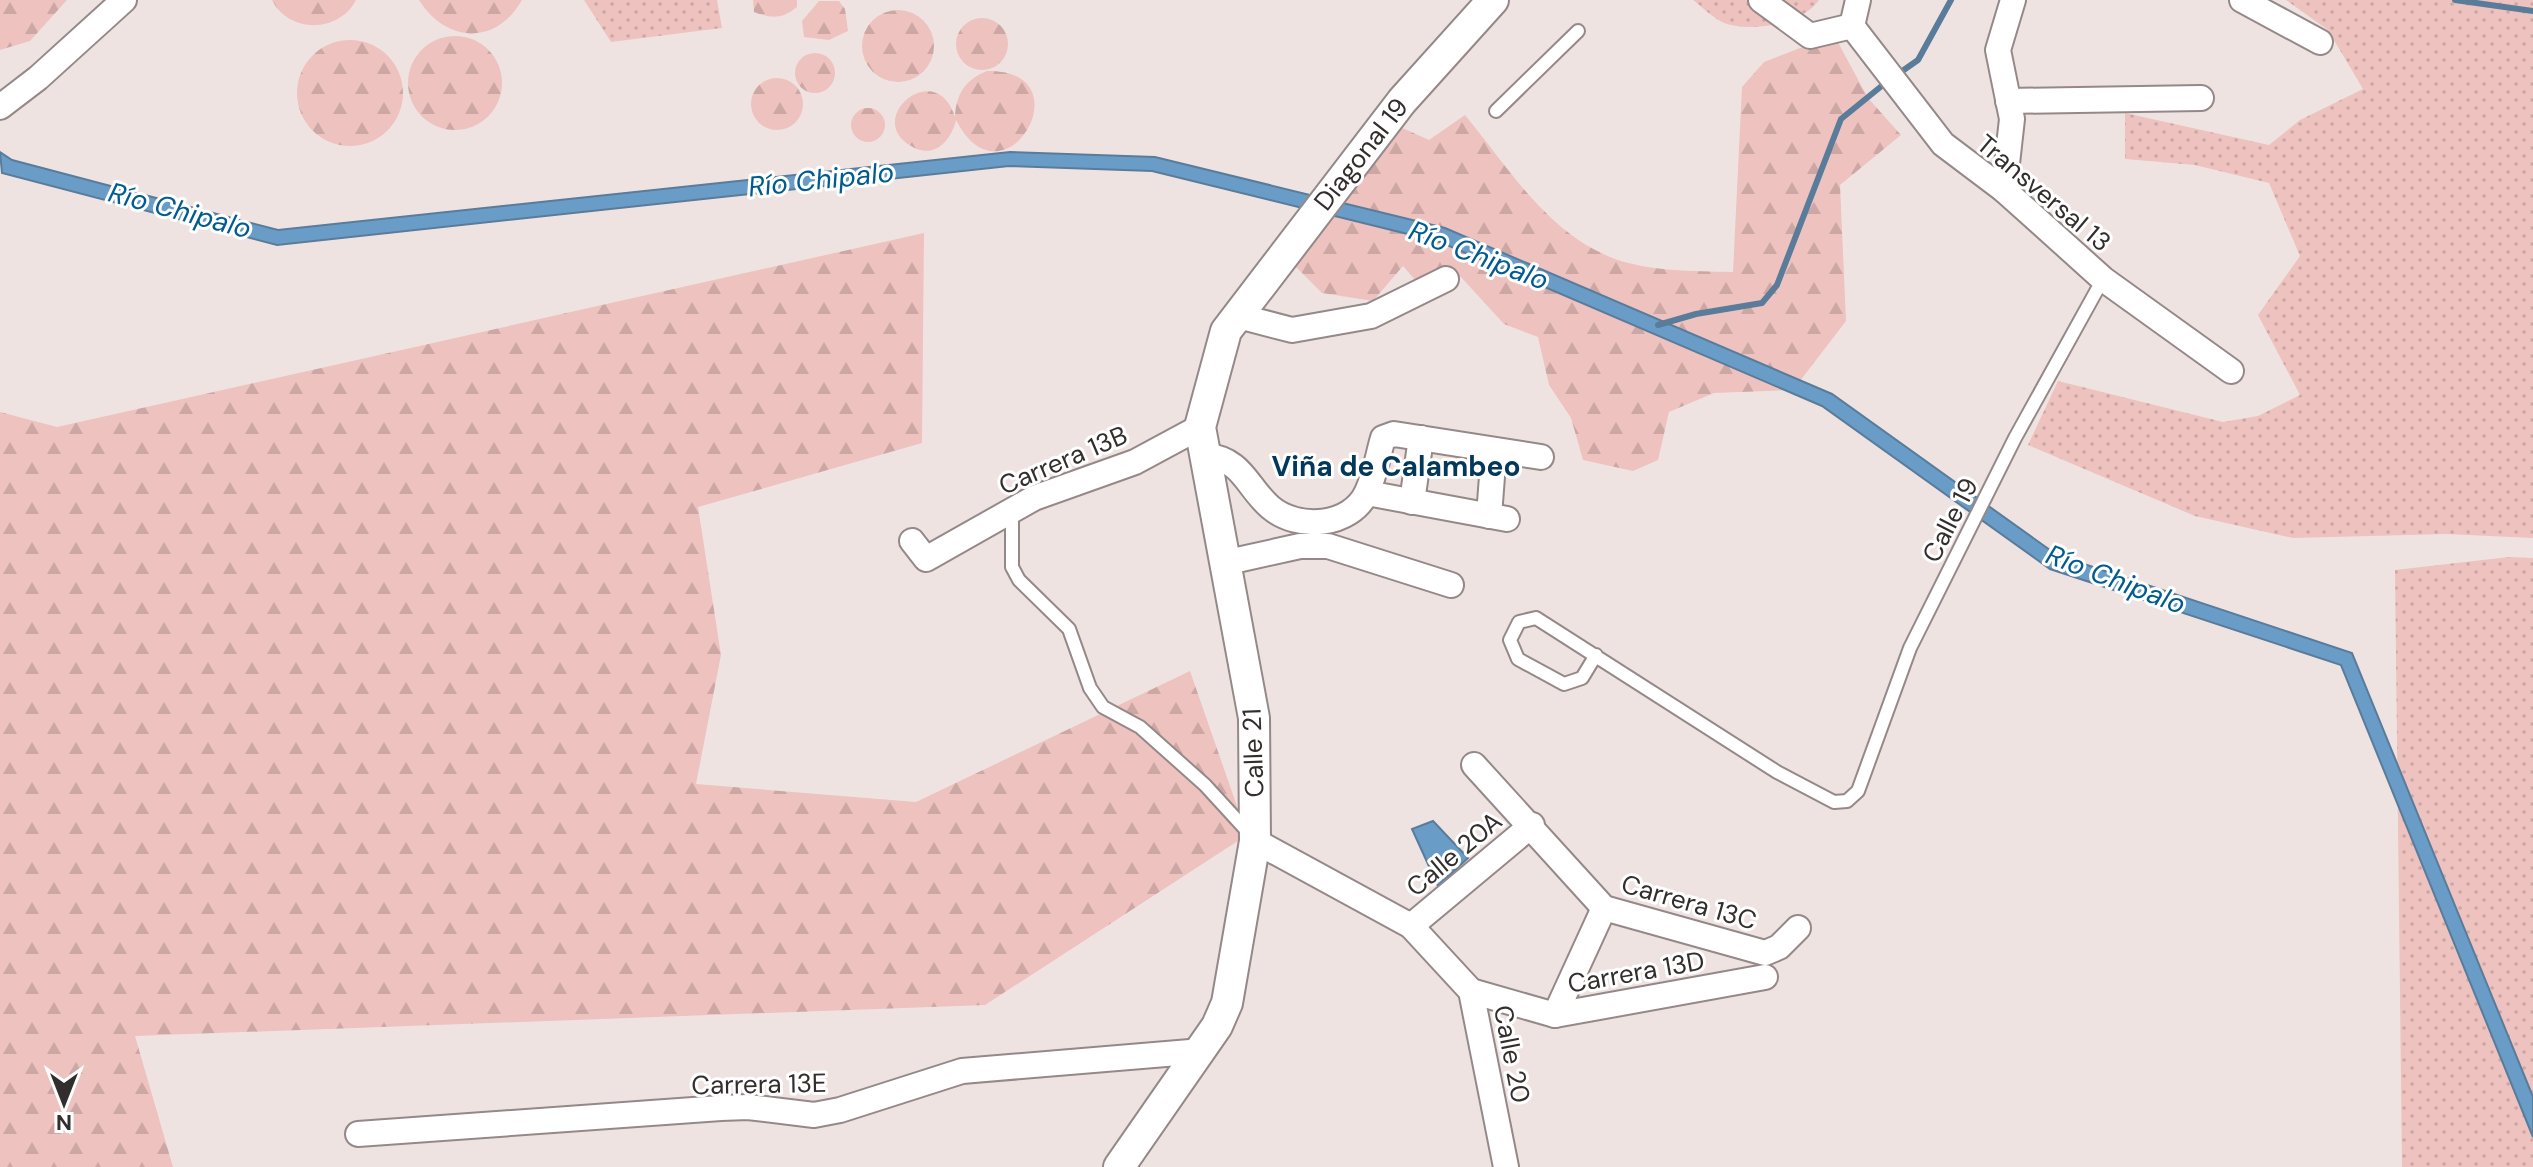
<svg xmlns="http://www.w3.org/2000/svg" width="2533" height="1167" font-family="'DM Sans',sans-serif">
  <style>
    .grass { fill: url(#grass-dots) }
    .forest { fill: url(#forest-firs) }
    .water { fill: #699dc8; stroke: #597c9a; stroke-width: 2 }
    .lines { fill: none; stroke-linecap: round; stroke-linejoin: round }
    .stream { stroke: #597c9a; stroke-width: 6 }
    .service-casing { stroke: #948988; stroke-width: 16 }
    .minor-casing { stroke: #948988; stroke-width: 28 }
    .tertiary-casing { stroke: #948988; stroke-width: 34 }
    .service { stroke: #fff; stroke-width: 12 }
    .minor { stroke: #fff; stroke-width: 24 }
    .tertiary { stroke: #fff; stroke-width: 30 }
    .labels { text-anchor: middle; stroke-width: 6; stroke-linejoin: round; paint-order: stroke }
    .street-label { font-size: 26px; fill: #332e2e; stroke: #fff }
    .water-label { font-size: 28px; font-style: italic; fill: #005b91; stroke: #fff }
    .neighbourhood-label { font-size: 28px; font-weight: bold; fill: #02385b; stroke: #fff }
  </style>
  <defs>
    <pattern id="grass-dots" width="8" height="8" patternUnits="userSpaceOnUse" patternTransform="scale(2)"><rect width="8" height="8" fill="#eec2bf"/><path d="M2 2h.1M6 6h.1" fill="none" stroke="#cda7a4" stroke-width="1.8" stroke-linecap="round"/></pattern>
    <pattern id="forest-firs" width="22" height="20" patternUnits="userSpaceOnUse" patternTransform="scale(2)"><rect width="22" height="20" fill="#eec2bf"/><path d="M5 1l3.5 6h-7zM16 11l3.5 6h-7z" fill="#cda7a4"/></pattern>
  </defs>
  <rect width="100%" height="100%" fill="#efe3e2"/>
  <g class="grass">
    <polygon points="584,0 717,0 722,28 611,42"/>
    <path d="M 1693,0 L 1819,0 C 1803,24 1751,33 1724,23 C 1713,18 1702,7 1693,0 Z"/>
    <polygon points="2286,0 2533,0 2533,538 2446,534 2293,538 2195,516 2028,445 2058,381 2223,422 2258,416 2300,395 2258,315 2300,256 2269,183 2195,165 2125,159 2125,113 2269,145 2300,120 2363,89 2328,30"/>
    <polygon points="2509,557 2533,558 2533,1167 2402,1167 2395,570"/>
  </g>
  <g class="forest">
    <polygon points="0,0 67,0 30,41 0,50"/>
    <path d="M 272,0 L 356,0 C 339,33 289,34 272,0 Z"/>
    <path d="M 419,0 L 522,0 C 496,46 446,43 419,0 Z"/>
    <path d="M 753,0 L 797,0 L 797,7 C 782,19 772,19 754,12 Z"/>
    <polygon points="819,1 839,1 845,9 848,31 829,40 804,37 802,21"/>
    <circle cx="898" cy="46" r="36"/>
    <circle cx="982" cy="44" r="26"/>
    <path d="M 1834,35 L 1868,98 L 1901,135 L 1840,185 L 1846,321 L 1793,390 L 1714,393 L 1669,412 L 1658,460 L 1633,471 L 1583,460 L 1571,418 L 1549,385 L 1538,337 L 1504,324 L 1460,276 L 1429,296 L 1403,266 L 1373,301 L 1322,293 L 1286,257 L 1398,126 L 1429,140 L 1465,115 C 1507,166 1546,231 1610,257 C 1647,272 1694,271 1733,272 L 1742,87 L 1764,62 Z"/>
    <circle cx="455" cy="83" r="47"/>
    <circle cx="350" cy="93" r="53"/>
    <circle cx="815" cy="73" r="20"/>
    <path d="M 987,71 C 1088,69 1004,213 956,120 C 951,141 934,160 911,146 C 863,119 936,56 955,117 C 956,94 965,80 987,71 Z"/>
    <circle cx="777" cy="104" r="26"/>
    <circle cx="868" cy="125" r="17"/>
    <polygon points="924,233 922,443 698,507 721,655 696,784 916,802 1190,671 1247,835 985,1005 135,1036 173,1167 0,1167 0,412 57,427"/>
  </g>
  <g class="water">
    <polygon points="0,152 12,160 278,230 1010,152 1155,157 1445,228 1832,394 2057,555 2352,653 2533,1097 2533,1137 2341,665 2050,569 1822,406 1440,242 1152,171 1009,166 277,245 2,173"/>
    <polygon points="1433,821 1468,858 1438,886 1412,829"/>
  </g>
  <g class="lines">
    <g class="stream">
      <polyline points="2455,0 2533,11"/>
      <polyline points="1898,74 1918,60 1951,0"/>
      <polyline points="1658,325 1696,314 1762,303 1777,285 1841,119 1889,80"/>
    </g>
    <g class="service-casing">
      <g id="service">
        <polyline points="1496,111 1578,31"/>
        <polyline points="1012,510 1012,567 1019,580 1069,629 1090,688 1103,707 1140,727 1205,785 1248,832"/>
        <polyline points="1596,655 1582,678 1564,684 1518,659 1510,640 1519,622 1536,618 1777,772 1834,802 1847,801 1858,791 1910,648 2015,438 2103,279"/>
      </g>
    </g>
    <g class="minor-casing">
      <g id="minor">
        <polyline points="1761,0 1810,36 1852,26 1858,0"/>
        <polyline points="2242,0 2320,42"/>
        <polyline points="1852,26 1943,144 2004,190 2103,279 2231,371"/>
        <polyline points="2008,101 2201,98"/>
        <polyline points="0,107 38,78 124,0"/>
        <polyline points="2004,190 2012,119 1998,50 2013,0"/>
        <polyline points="1238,316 1292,330 1371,316 1446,279"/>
        <path d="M 1204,455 C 1244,460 1245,485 1270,507 C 1298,531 1351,527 1367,492 C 1375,475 1378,455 1383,438 L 1394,434 L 1541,457"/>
        <polyline points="1367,493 1507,519"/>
        <polyline points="1412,502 1421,438"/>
        <polyline points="1489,516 1494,450"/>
        <polyline points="912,541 926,559 1034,498 1135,462 1200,427"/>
        <polyline points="1228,562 1300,546 1328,546 1451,585"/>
        <polyline points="1474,765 1604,908 1765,953 1779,947 1798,928"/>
        <polyline points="1255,841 1411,926 1471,991 1506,1167"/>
        <polyline points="1411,926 1532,825"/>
        <polyline points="1471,991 1555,1015 1765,977"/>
        <polyline points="1555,1015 1604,908"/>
        <polyline points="358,1134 721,1108 748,1107 814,1115 840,1110 962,1071 1202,1051"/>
      </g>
    </g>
    <g class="tertiary-casing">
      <polyline id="tertiary" points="1119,1167 1217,1026 1227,1003 1255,841 1254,718 1200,427 1226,331 1402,101 1493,0"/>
    </g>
    <use href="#service" class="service"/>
    <use href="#minor" class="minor"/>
    <use href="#tertiary" class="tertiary"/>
  </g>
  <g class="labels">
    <g class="street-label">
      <text transform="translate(1361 154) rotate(-52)" y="9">Diagonal 19</text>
      <text transform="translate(2044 193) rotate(40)" y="9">Transversal 13</text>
      <text transform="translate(1063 460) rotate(-23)" y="9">Carrera 13B</text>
      <text transform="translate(1950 520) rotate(-63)" y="9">Calle 19</text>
      <text transform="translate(1253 753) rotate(-92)" y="9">Calle 21</text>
      <text transform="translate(1454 854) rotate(-40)" y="9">Calle 20A</text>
      <text transform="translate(1689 902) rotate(16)" y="9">Carrera 13C</text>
      <text transform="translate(1636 972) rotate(-10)" y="9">Carrera 13D</text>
      <text transform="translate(1512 1054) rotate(79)" y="9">Calle 20</text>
      <text transform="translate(759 1084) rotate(-1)" y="9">Carrera 13E</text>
    </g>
    <g class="water-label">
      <text transform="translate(821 179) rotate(-6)" y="10">Río Chipalo</text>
      <text transform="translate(180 210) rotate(15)" y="10">Río Chipalo</text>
      <text transform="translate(1479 255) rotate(21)" y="10">Río Chipalo</text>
      <text transform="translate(2116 579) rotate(21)" y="10">Río Chipalo</text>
    </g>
    <g class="neighbourhood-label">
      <text x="1396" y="476">Viña de Calambeo</text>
    </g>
  </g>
  <g transform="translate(64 1103) rotate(180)" stroke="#ffffff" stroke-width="6" paint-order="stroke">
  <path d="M0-6L14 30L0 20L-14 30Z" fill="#332e2e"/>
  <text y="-12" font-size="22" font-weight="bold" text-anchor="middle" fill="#332e2e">N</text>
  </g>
</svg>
